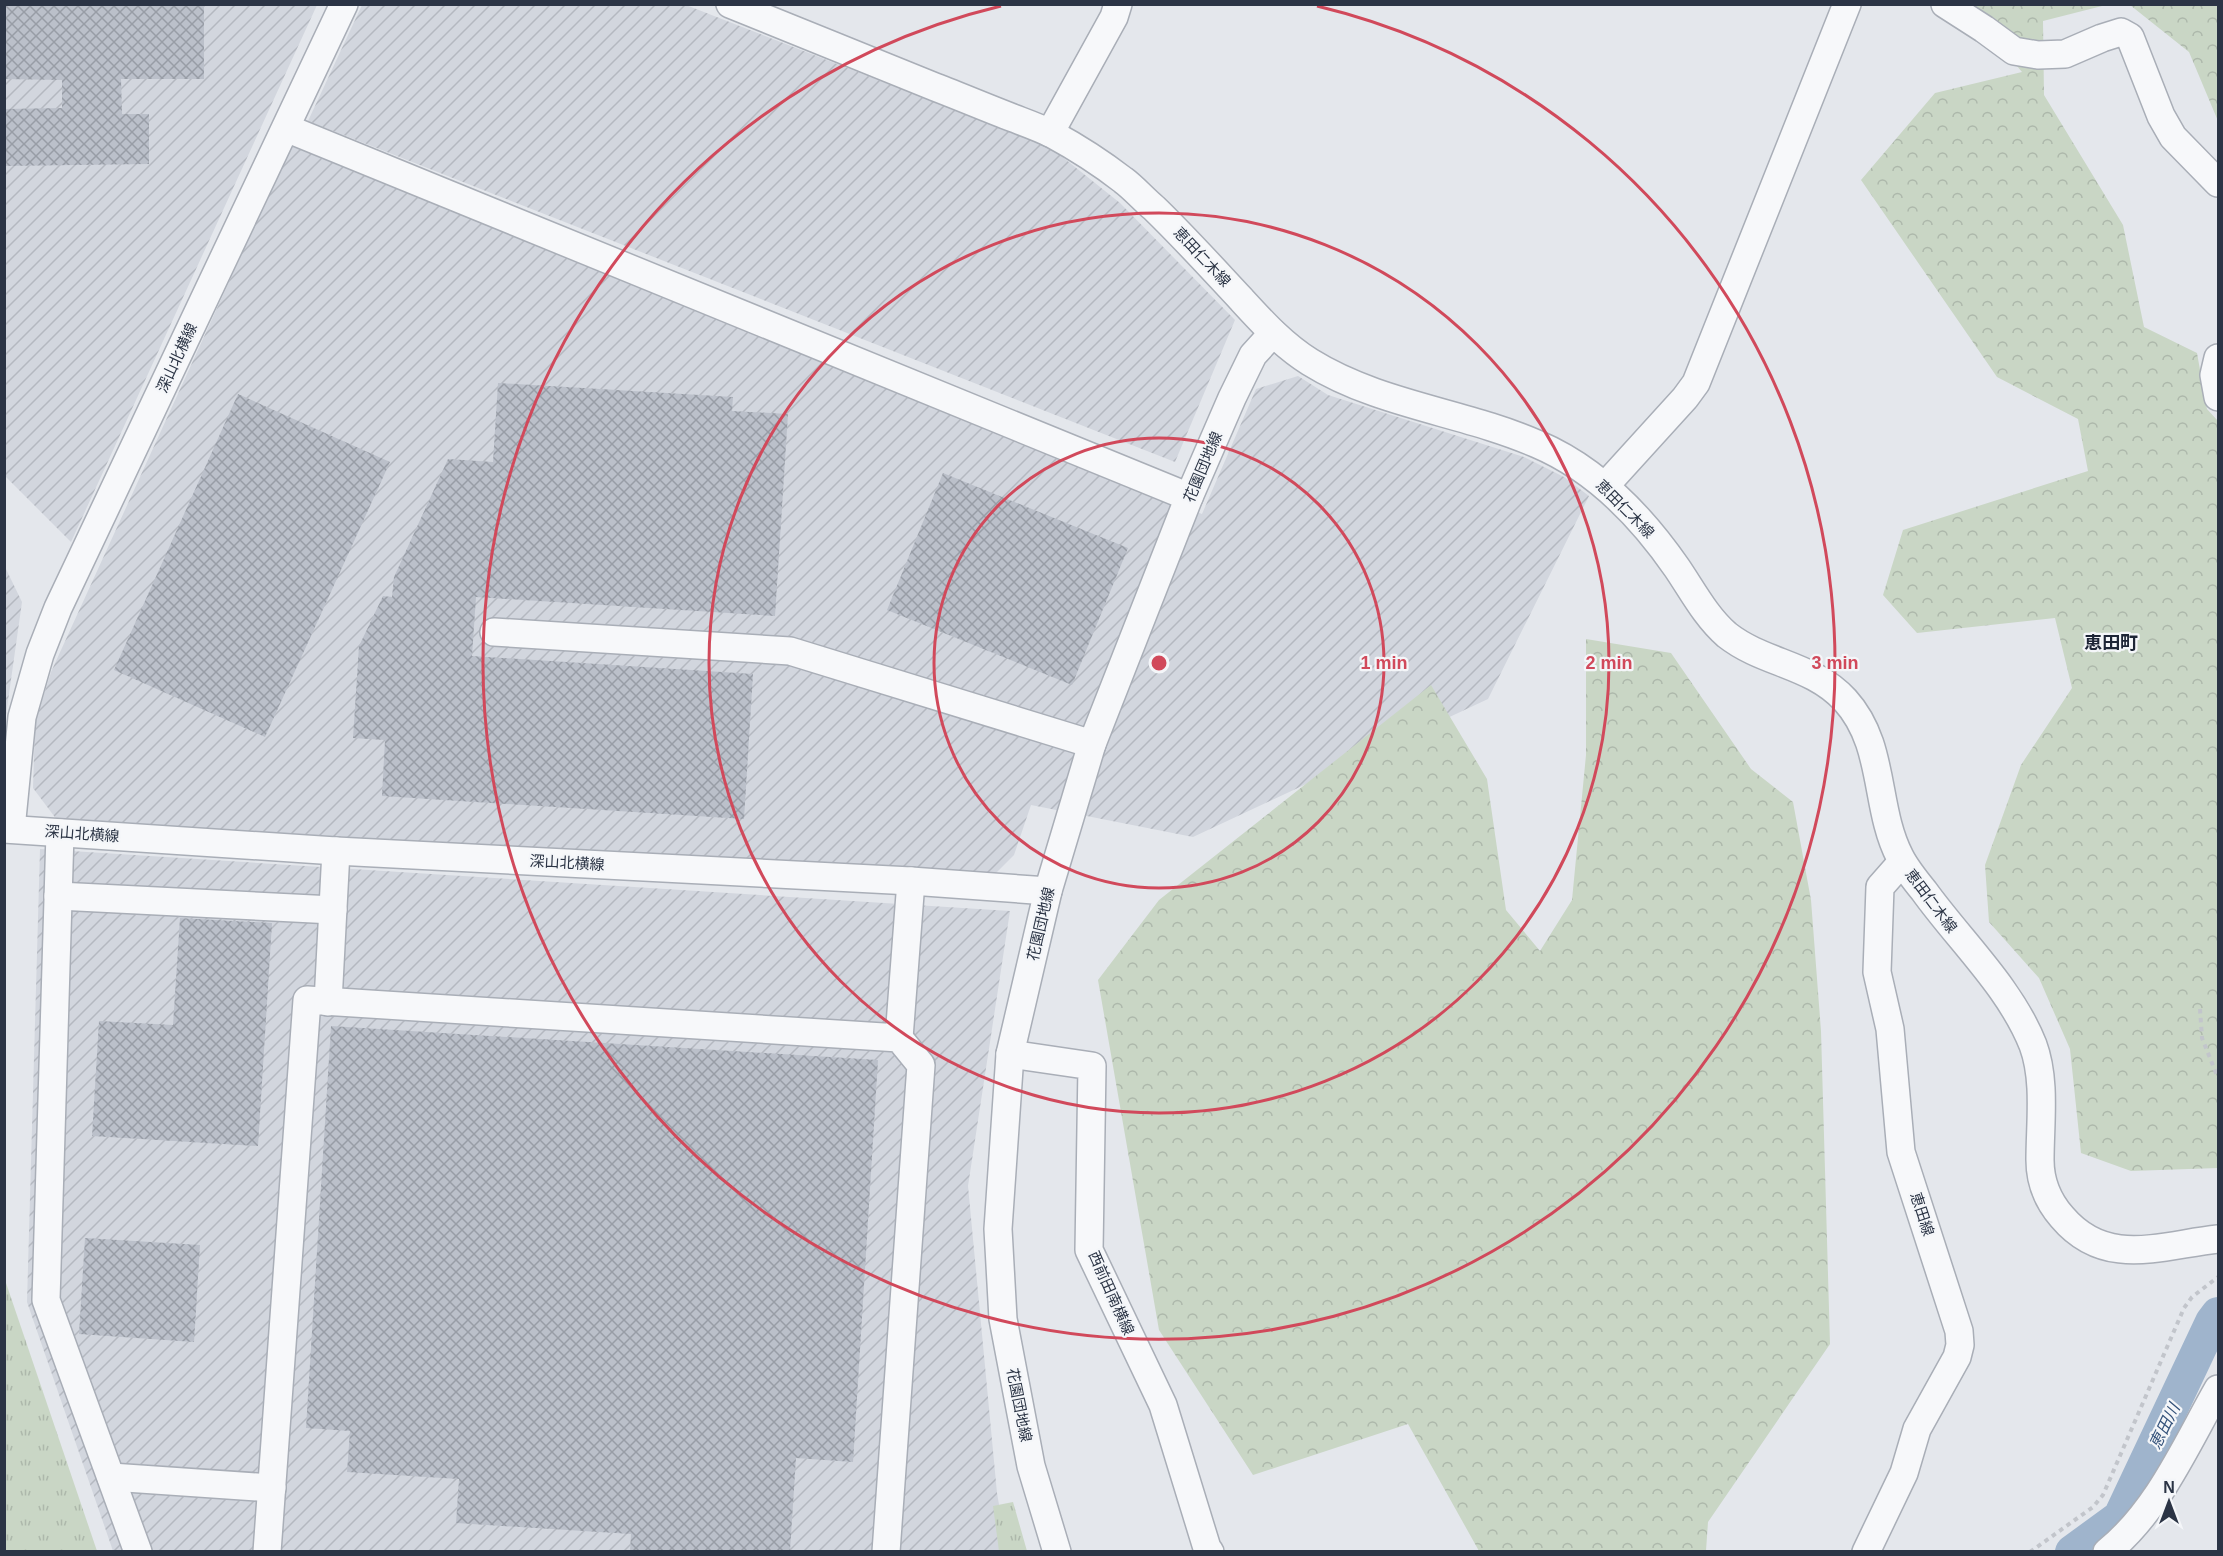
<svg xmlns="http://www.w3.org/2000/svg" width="2223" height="1556" font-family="Helvetica,'Noto Sans JP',sans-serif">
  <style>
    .industrial { fill: url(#industrial-furrows) }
    .forest { fill: url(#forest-crowns) }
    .park { fill: url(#park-tufts) }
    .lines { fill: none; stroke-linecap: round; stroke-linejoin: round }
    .river { stroke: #9fb4cc; stroke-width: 34 }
    .building { fill: url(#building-cross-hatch) }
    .minor-casing { stroke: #a9aeb7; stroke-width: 30 }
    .path { stroke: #c2c5cb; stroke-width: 4; stroke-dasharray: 4.5 4.5; stroke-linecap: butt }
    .minor { stroke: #f7f8fa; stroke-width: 27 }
    .ring { fill: none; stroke: #d1495b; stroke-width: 3 }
    .labels { text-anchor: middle; stroke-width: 4.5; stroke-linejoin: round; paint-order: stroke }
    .street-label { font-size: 15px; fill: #2b3445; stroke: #f4f6f9 }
    .water-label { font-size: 16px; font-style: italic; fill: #34527a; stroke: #f4f6f9 }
    .quarter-label { font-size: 18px; font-weight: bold; fill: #1d2536; stroke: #f4f6f9 }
    .centre { fill: #d1495b; stroke: #f4f6f9; stroke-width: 3 }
    .ring-label { font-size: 18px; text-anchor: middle; font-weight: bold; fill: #d1495b; stroke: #f4f6f9; stroke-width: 4.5; stroke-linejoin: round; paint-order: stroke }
  </style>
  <defs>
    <pattern id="industrial-furrows" width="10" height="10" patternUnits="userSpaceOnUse" patternTransform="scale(1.5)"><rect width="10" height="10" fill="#d2d6de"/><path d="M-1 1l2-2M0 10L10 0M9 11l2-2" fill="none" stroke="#b4b8c0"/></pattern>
    <pattern id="forest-crowns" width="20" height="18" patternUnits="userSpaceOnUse" patternTransform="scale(1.5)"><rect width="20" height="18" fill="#c9d6c5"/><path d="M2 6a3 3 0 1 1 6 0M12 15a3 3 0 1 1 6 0" fill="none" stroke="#adb8ab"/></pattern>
    <pattern id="park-tufts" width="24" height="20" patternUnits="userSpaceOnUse" patternTransform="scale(1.5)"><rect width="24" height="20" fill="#c9d6c5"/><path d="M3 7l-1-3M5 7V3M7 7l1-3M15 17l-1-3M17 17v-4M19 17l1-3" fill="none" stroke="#adb8ab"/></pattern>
    <pattern id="building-cross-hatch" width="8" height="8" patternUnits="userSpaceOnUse" patternTransform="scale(1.5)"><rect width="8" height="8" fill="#bbc0ca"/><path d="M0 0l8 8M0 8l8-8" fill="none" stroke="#989da6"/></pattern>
  </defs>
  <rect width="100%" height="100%" fill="#e4e7ec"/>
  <g class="industrial">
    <polygon points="4,5 317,5 71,542 5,476"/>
    <polygon points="362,5 686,5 1050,147 1120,203 1235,320 1175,462 308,121"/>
    <polygon points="291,146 1202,514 1256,389 1298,376 1328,395 1524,457 1564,477 1589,496 1488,699 1193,837 1031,805 1014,855 994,875 57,820 33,788 35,723 51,672"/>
    <polygon points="5,567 22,602 5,722"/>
    <polygon points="40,849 1010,911 968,1186 997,1493 1007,1551 113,1551 27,1302"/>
  </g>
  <g class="forest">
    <polygon points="1966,5 2106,5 2043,21 2044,95 2123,225 2144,327 2197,353 2207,409 2218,421 2218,1168 2131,1171 2081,1153 2070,1049 2039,978 1989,922 1985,865 2021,765 2072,688 2055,618 1917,633 1883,595 1903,530 2088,471 2078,419 1997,377 1861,180 1935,93 2022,72"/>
    <polygon points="2130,5 2218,5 2218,121 2189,52"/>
    <polygon points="1586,639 1671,653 1751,769 1793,802 1811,900 1821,1031 1830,1344 1708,1522 1706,1551 1479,1551 1408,1424 1253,1475 1159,1330 1098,980 1159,900 1431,685 1487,779 1506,910 1540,951 1572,900 1586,755"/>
  </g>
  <g class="park">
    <polygon points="4,1280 5,1280 97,1551 5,1551"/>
    <polygon points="1013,1502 1027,1551 999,1551 993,1506"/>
  </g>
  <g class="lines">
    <polyline class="river" points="2072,1552 2120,1517 2212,1322 2218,1314"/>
  </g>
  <g class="building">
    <polygon points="4,4 204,4 204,79 121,79 122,114 149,114 149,164 4,166 4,109 62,108 62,80 4,79"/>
    <polygon points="498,383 733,397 732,411 788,414 775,616 476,597 472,656 753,674 744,819 382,796 385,740 353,738 359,646 383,596 392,597 394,577 448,459 493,462"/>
    <polygon points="238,394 390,462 265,737 114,670"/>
    <polygon points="943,473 1128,548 1072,685 887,610"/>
    <polygon points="180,918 272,923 258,1146 92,1136 99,1021 173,1025"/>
    <polygon points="331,1026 878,1060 853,1462 796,1458 790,1551 630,1551 631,1534 456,1523 459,1479 347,1472 350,1431 306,1428"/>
    <polygon points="85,1238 200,1245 194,1342 79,1334"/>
  </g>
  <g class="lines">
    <g class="minor-casing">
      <g id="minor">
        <path d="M 730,4 C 798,32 867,59 935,87 C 961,97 987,108 1013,118 C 1026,123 1040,128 1052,134 C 1076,147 1101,163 1123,180 C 1134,188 1143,199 1154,208 C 1184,237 1212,268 1241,299 C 1263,323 1283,345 1310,362 C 1379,405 1464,412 1537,444 C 1596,469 1641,516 1677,568 C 1692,590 1706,617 1727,635 C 1764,664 1812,664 1845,700 C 1886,745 1874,807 1900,857 C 1906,869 1915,880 1924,891 C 1960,941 2010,987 2033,1045 C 2046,1080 2040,1123 2040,1160 C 2040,1182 2048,1201 2062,1217 C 2106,1269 2161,1245 2218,1239"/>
        <polyline points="1945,4 1984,29 2014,51 2038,55 2065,54 2102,38 2121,32 2130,37 2161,116 2173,137 2218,183"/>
        <polyline points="286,128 1189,497"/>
        <polyline points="1050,133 1114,17 1118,4"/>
        <polyline points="2218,358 2214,375 2218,397"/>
        <polyline points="1605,486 1685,398 1696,383 1847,4"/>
        <polyline points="494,632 790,651 1092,744"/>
        <polyline points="4,829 336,851 911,881 1048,891"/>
        <polyline points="11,829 22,717 40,654 58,608 344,4"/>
        <polyline points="60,833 46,1300 138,1552"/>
        <polyline points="58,896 333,910"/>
        <polyline points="328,1002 336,851"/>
        <polyline points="899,1038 911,881"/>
        <polyline points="1010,1054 1092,1066 1089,1250 1163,1405 1207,1548 1210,1552"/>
        <polyline points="111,1477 272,1488"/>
        <polyline points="267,1552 307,1000 899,1038 921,1065 886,1552"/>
        <polyline points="1057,1552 1031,1466 1003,1319 998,1229 1010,1054 1048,891 1092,744 1189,497 1232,398 1253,355 1273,333"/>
        <polyline points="1866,1552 1904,1473 1917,1429 1957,1357 1960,1345 1959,1331 1901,1152 1890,1029 1877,972 1880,887 1902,862"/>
        <path d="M 2107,1552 C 2158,1511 2186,1445 2218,1389"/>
      </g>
    </g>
    <g class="path">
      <polyline points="2200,1009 2202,1038 2218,1078"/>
      <polyline points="2030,1552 2093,1507 2103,1495 2184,1308 2192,1297 2218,1277"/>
    </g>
    <use href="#minor" class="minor"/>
  </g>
  <g class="ring">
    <circle cx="1159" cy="663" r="225"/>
    <circle cx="1159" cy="663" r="450"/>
    <path d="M1317 6A676 676 0 1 1 1001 6"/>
  </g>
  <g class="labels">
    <g class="street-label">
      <text transform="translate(1202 257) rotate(47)" y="5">恵田仁木線</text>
      <text transform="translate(177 358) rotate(-65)" y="5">深山北横線</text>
      <text transform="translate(1203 467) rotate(-67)" y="5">花園団地線</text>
      <text transform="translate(1625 509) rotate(45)" y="5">恵田仁木線</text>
      <text transform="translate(82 834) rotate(4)" y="5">深山北横線</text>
      <text transform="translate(567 863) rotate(3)" y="5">深山北横線</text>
      <text transform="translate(1931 901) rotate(53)" y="5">恵田仁木線</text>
      <text transform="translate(1041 924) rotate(-77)" y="5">花園団地線</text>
      <text transform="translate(1922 1214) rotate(72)" y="5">恵田線</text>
      <text transform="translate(1111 1293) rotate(66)" y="5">西前田南横線</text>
      <text transform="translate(1019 1405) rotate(79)" y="5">花園団地線</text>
    </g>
    <g class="water-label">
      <text transform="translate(2164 1426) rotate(-64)" y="6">恵田川</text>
    </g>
    <g class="quarter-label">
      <text x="2111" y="649">恵田町</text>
    </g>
  </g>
  <circle cx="1159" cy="663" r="9" class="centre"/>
  <g class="ring-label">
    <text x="1384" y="669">1 min</text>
    <text x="1609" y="669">2 min</text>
    <text x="1835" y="669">3 min</text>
  </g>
  <rect width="2223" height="1556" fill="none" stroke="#2b3445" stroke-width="12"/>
  <g transform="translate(2169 1502)" stroke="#f4f6f9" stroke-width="4.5" paint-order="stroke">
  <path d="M0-4.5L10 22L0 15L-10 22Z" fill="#2b3445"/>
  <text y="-9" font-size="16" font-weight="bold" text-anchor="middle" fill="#2b3445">N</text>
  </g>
</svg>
